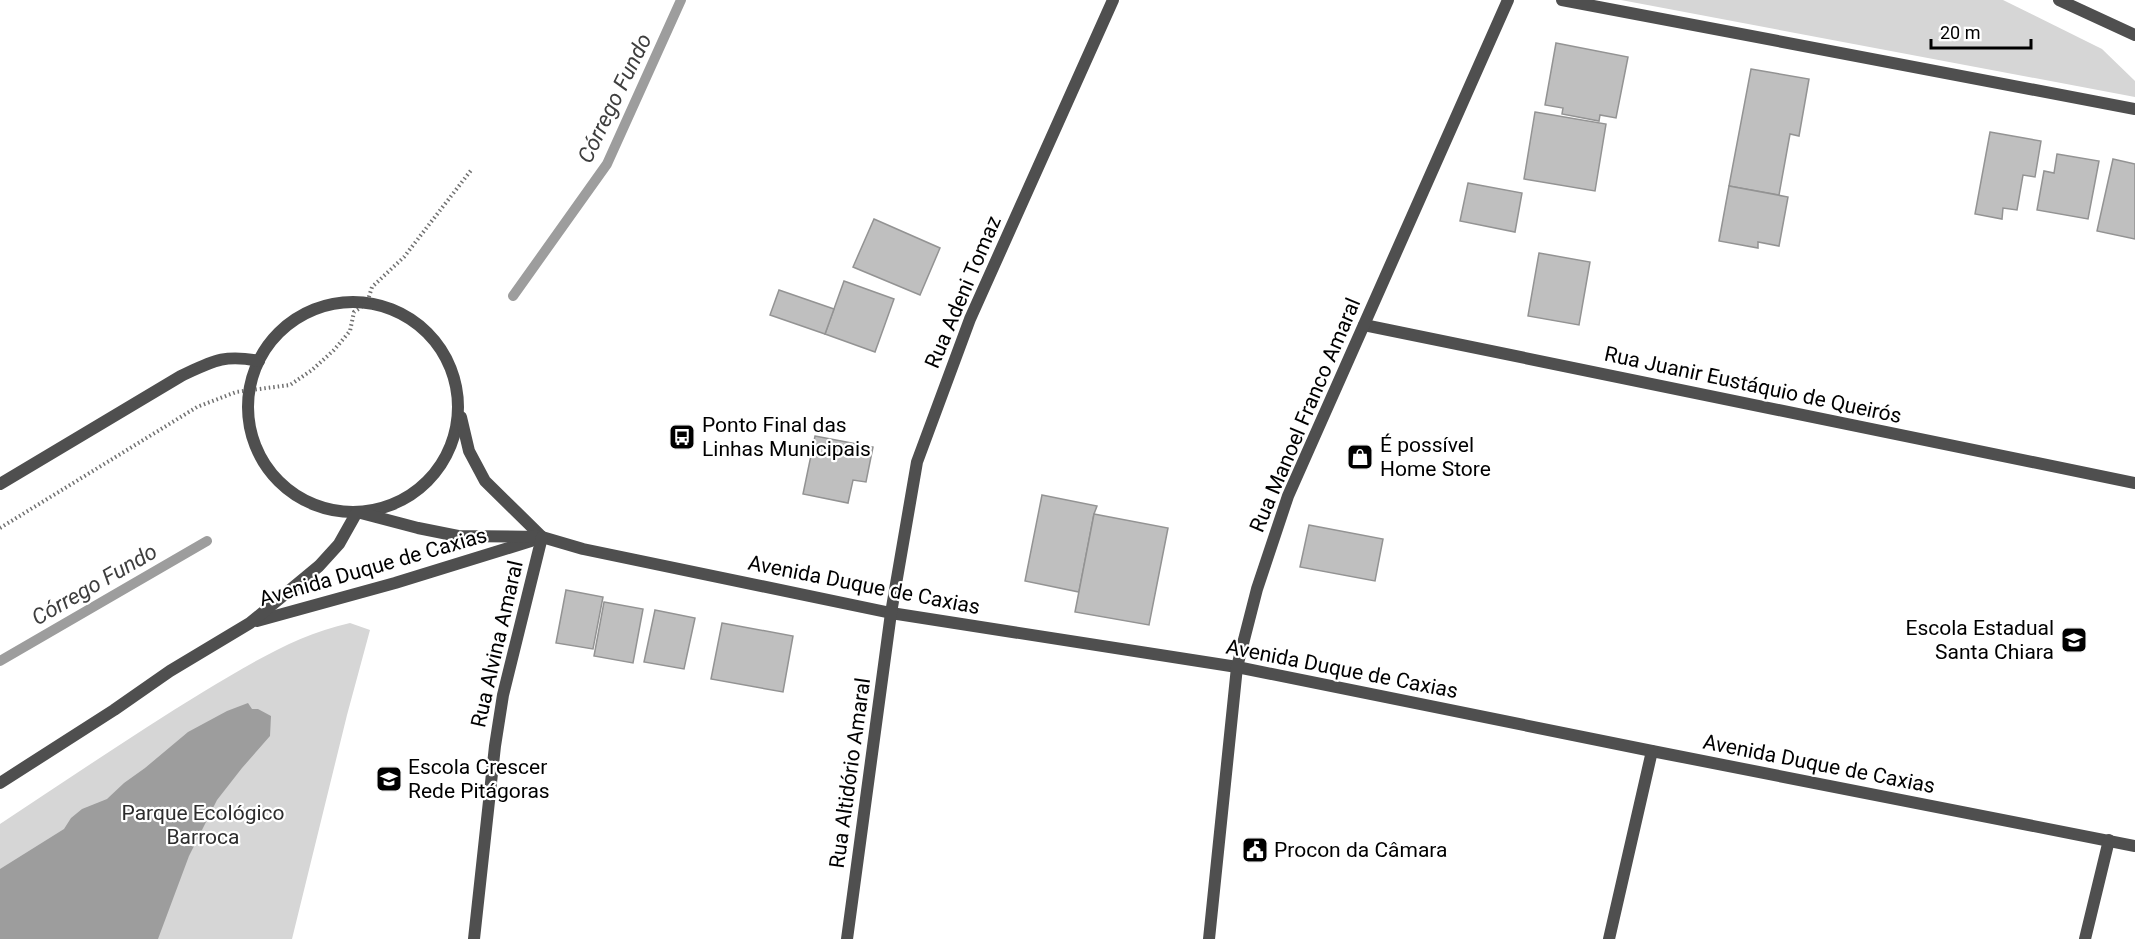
<svg xmlns="http://www.w3.org/2000/svg" width="2135" height="939" font-family="Roboto,sans-serif">
  <style>
    .green { fill: #d6d6d6 }
    .water { fill: #9d9d9d }
    .lines { fill: none; stroke-linecap: round; stroke-linejoin: round }
    .stream { stroke: #9d9d9d; stroke-width: 10 }
    .building { fill: #bfbfbf; stroke: #939393; stroke-width: 1.5 }
    .path { stroke: #717171; stroke-width: 4; stroke-dasharray: 1.5 3; stroke-linecap: butt }
    .minor { stroke: #4f4f4f; stroke-width: 12 }
    .labels { text-anchor: middle; stroke-width: 4.5; stroke-linejoin: round; paint-order: stroke }
    .street-label { font-size: 21px; fill: #000; stroke: #fff }
    .poi-label { font-size: 21px; fill: #000; stroke: #fff; text-anchor: start }
    .park-label { font-size: 21px; fill: #2d2d2d; stroke: #fff }
    .water-label { font-size: 22px; font-style: italic; fill: #3e3e3e; stroke: #fff }
  </style>
  <rect width="100%" height="100%" fill="#fff"/>
  <g class="green">
    <polygon points="1621,0 2003,0 2102,49 2135,81 2135,97"/>
    <path d="M 350,623 L 370,630 L 347,715 L 292,939 L 0,939 L 0,824 C 67,780 134,734 203,692 C 250,664 296,635 350,623 Z"/>
  </g>
  <polygon class="water" points="248,703 252,709 258,709 271,716 270,736 242,768 217,800 189,856 158,939 0,939 0,869 64,829 71,818 82,809 107,799 124,783 145,768 188,732 227,711"/>
  <g class="lines">
    <g class="stream">
      <polyline points="513,296 607,164 681,0"/>
      <polyline points="0,661 207,541"/>
    </g>
  </g>
  <g class="building">
    <polygon points="1556,43 1628,57 1616,118 1600,115 1599,121 1562,114 1563,108 1545,105"/>
    <polygon points="1751,69 1809,79 1799,136 1790,134 1779,195 1729,186"/>
    <polygon points="1535,112 1606,124 1595,191 1524,179"/>
    <polygon points="1990,132 2041,141 2035,177 2023,175 2017,210 2003,208 2002,219 1975,214"/>
    <polygon points="2057,154 2099,161 2088,219 2037,210 2044,171 2054,173"/>
    <polygon points="2113,159 2135,164 2135,239 2097,231"/>
    <polygon points="1468,183 1522,193 1515,232 1460,221"/>
    <polygon points="1729,186 1788,197 1779,246 1758,242 1758,248 1719,241"/>
    <polygon points="874,219 940,248 920,295 853,267"/>
    <polygon points="1539,253 1590,262 1579,325 1528,316"/>
    <polygon points="844,281 894,299 875,352 825,334"/>
    <polygon points="779,290 834,309 825,334 770,315"/>
    <polygon points="815,436 873,447 866,482 853,480 848,503 803,494"/>
    <polygon points="1042,495 1097,506 1094,514 1079,592 1025,581"/>
    <polygon points="1094,514 1168,528 1149,625 1075,612"/>
    <polygon points="1309,525 1383,539 1375,581 1300,567"/>
    <polygon points="566,590 603,597 593,649 556,643"/>
    <polygon points="604,602 643,609 633,663 594,656"/>
    <polygon points="655,610 695,618 684,669 644,662"/>
    <polygon points="722,623 793,636 783,692 711,679"/>
  </g>
  <g class="lines">
    <polyline class="path" points="0,528 197,407 236,392 290,385 312,370 334,350 350,331 354,312 367,303 372,287 404,257 472,169"/>
    <g class="minor">
      <polyline points="1562,0 2135,109"/>
      <polyline points="2059,0 2135,35"/>
      <circle cx="353" cy="407" r="105"/>
      <polyline points="1364,325 2135,483"/>
      <polyline points="461,417 469,451 485,481 542,537"/>
      <path d="M 0,484 L 181,376 C 213,361 224,354 259,361"/>
      <polyline points="257,621 395,583 531,541"/>
      <polyline points="0,783 114,710 170,671 250,623 319,566 339,544 357,512 418,528 458,536 542,537 583,549 891,613 1237,667 1652,751 2135,846"/>
      <polyline points="474,939 495,746 503,695 542,537"/>
      <polyline points="847,939 891,613 917,462 970,319 1113,0"/>
      <polyline points="1209,939 1237,667 1257,589 1288,496 1508,0"/>
      <polyline points="1609,939 1652,751"/>
      <polyline points="2085,939 2109,840"/>
    </g>
  </g>
  <defs>
    <g id="bus-square" transform="scale(1.35)"><rect x="-9" y="-9" width="18" height="18" rx="4" fill="#000" stroke="#fff"/><path d="M-5-6H5V4H4V6H2V4H-2V6H-4V4H-5ZM-3.5-4V0h7V-4ZM-3.5 1.2v1.5H-2V1.2ZM2 1.2v1.5H3.5V1.2Z" fill="#fff"/></g>
    <g id="shop-square" transform="scale(1.35)"><rect x="-9" y="-9" width="18" height="18" rx="4" fill="#000" stroke="#fff"/><path d="M-5-2.5h2.3a2.7 3.5 0 0 1 5.4 0H5L5.5 6h-11ZM-1.5-2.5h3a1.5 2.3 0 0 0-3 0Z" fill="#fff"/></g>
    <g id="school-square" transform="scale(1.35)"><rect x="-9" y="-9" width="18" height="18" rx="4" fill="#000" stroke="#fff"/><path d="M0-5L7-2L0 1L-7-2ZM-4 1L0 2.5L4 1V4Q0 6-4 4Z" fill="#fff"/></g>
    <g id="civic-square" transform="scale(1.35)"><rect x="-9" y="-9" width="18" height="18" rx="4" fill="#000" stroke="#fff"/><path d="M-.6-6.5H3V-4.5H.6V-3L4-1V1h2V6H-6V1h2V-1L-.6-3ZM-1.2 2.5V6h2.4V2.5Z" fill="#fff"/></g>
  </defs>
  <g fill-rule="evenodd">
    <use href="#bus-square" x="682" y="437"/>
    <use href="#shop-square" x="1360" y="457"/>
    <use href="#school-square" x="2074" y="640"/>
    <use href="#school-square" x="389" y="779"/>
    <use href="#civic-square" x="1255" y="850"/>
  </g>
  <g class="labels">
    <g class="street-label">
      <text transform="translate(963 292) rotate(-67)" y="7">Rua Adeni Tomaz</text>
      <text transform="translate(1753 385) rotate(12)" y="7">Rua Juanir Eustáquio de Queirós</text>
      <text transform="translate(1305 415) rotate(-67)" y="7">Rua Manoel Franco Amaral</text>
      <text transform="translate(373 567) rotate(-16)" y="7">Avenida Duque de Caxias</text>
      <text transform="translate(864 585) rotate(11)" y="7">Avenida Duque de Caxias</text>
      <text transform="translate(497 644) rotate(-77)" y="7">Rua Alvina Amaral</text>
      <text transform="translate(1342 669) rotate(11)" y="7">Avenida Duque de Caxias</text>
      <text transform="translate(1819 764) rotate(11)" y="7">Avenida Duque de Caxias</text>
      <text transform="translate(850 773) rotate(-82)" y="7">Rua Altidório Amaral</text>
    </g>
    <g class="poi-label">
      <text x="702" y="432">Ponto Final das<tspan x="702" dy="24">Linhas Municipais</tspan></text>
      <text x="1380" y="452">É possível<tspan x="1380" dy="24">Home Store</tspan></text>
      <text x="2054" y="635" text-anchor="end">Escola Estadual<tspan x="2054" dy="24">Santa Chiara</tspan></text>
      <text x="408" y="774">Escola Crescer<tspan x="408" dy="24">Rede Pitágoras</tspan></text>
      <text x="1274" y="857">Procon da Câmara</text>
    </g>
    <g class="park-label">
      <text x="203" y="820">Parque Ecológico<tspan x="203" dy="24">Barroca</tspan></text>
    </g>
    <g class="water-label">
      <text transform="translate(614 98) rotate(-64)" y="8">Córrego Fundo</text>
      <text transform="translate(94 584) rotate(-30)" y="8">Córrego Fundo</text>
    </g>
  </g>
  <path d="M1931 39v9h100v-9" fill="none" stroke="#000000" stroke-width="3"/>
  <text x="1940" y="39" font-size="18" fill="#000000" stroke="#ffffff" stroke-width="4.5" paint-order="stroke">20 m</text>
</svg>
